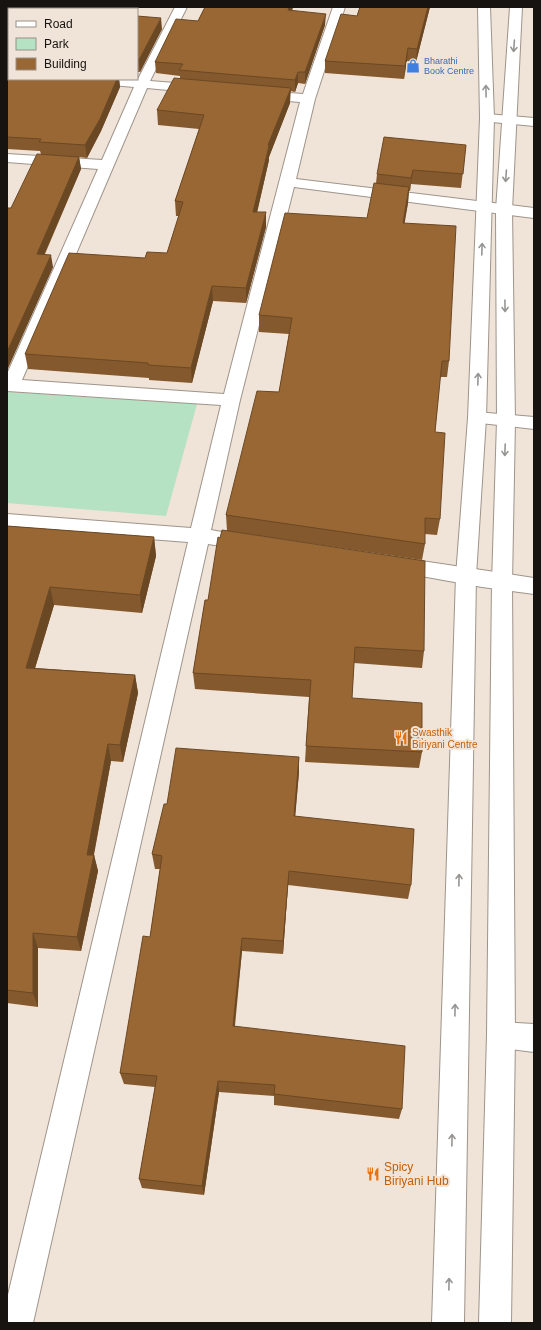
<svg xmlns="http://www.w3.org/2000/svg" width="541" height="1330" font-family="Arial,sans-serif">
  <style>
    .green { fill: #b4e2c2 }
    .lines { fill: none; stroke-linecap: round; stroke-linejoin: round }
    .street-casing { stroke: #9f948a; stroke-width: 2 }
    .secondary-casing { stroke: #9f948a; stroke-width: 2 }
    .street { fill: #fff; fill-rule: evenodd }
    .secondary { fill: #fff; fill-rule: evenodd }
    .wall { fill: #84592d }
    .shaded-wall { fill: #6b4824 }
    .building { fill: #996734; stroke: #6b4824 }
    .oneway { stroke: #979593 }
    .labels { text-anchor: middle; stroke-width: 4; stroke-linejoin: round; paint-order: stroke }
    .far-shop-label { font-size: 9px; fill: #366cbe; stroke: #f0e3d8; text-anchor: start }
    .food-label { font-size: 10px; fill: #c56008; stroke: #f0e3d8; text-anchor: start }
    .near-food-label { font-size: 12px; fill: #c56008; stroke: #f0e3d8; text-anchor: start }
  </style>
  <rect width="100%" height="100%" fill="#f0e3d8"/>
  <polygon class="green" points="7,392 197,404 166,516 7,503"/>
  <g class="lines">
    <g class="street-casing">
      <g id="street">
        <polygon points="175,7 187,7 150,81 200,85 205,86 207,89 205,92 200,93 147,88 22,380 224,394 300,102 262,99 257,98 255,95 257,92 262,91 303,94 333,7 345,7 315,99 296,179 534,208 534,218 294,187 240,400 211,530 254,538 257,543 254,548 247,550 208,544 33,1323 7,1323 7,1299 188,542 7,528 7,514 191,528 221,405 7,391 7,374 98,169 7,162 7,154 102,160 134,87 89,83 84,82 82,79 138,79"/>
        <polygon points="487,114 534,118 534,126 482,121 480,118 482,115"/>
        <polygon points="477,412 534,417 534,429 471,422 468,418 471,414"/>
        <polygon points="395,557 534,578 534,594 482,587 388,570 385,565 388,560"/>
        <polygon points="501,1022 534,1024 534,1052 501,1048 491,1045 487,1035 491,1025"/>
      </g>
    </g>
    <g class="secondary-casing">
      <g id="secondary">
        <polygon points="478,7 490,7 494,118 486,418 476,576 464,1323 432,1323 456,576 468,418 480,118"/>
        <polygon points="510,7 522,7 512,210 515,421 512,583 515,1035 511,1323 479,1323 487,1035 492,583 497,421 496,210"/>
      </g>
    </g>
    <use href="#street" class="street"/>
    <use href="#secondary" class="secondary"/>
  </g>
  <g class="wall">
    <polygon points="205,7 293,7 292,11 325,25 305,84 298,83 295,92 290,91 290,103 269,157 269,160 257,212 266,227 246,303 213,301 192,383 149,380 149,378 28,369 25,354 145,258 167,253 179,216 176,216 175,201 199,129 158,125 157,110 180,78 180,76 156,73 155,62 198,21"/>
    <polygon points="360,7 430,7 416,62 407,61 404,79 325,73 325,61 357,16"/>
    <polygon points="7,15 9,79 119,79 120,87 101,131 87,158 79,157 81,169 45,254 53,267 8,368 7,368 7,208 11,208 41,154 40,151 7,149"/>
    <polygon points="137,16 162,29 140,72 137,72"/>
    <polygon points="466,145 461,188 411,184 410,191 409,191 408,203 404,223 449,361 447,377 440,377 435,432 440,519 437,535 425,534 425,544 422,560 227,531 226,515 279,392 289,334 259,332 259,315 367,218 376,183 377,174"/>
    <polygon points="7,526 154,537 156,556 142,613 54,605 35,668 135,675 138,693 123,762 111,761 94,855 98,871 81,951 38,948 38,1007 7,1003"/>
    <polygon points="205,600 424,651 422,668 354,663 352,698 422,752 419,768 305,762 309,697 195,689 193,673"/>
    <polygon points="299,757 299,772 295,816 411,885 408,899 288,885 283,954 242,951 235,1026 402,1109 399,1119 274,1105 274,1096 219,1092 204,1195 142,1188 139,1179 155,1087 124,1084 120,1073 150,937 160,869 155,869 152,854 167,804"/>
  </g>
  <g class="shaded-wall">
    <polygon points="114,7 123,7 122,9 113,9"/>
    <polygon points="289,7 293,7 288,22 288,10"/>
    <polygon points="428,7 430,7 416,62 417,49"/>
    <polygon points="326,14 325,25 305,84 305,72"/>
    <polygon points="161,18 162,29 140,72 139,60"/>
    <polygon points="408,48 407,61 404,79 405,66"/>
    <polygon points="298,72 298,83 295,92 295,80"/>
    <polygon points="117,79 119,79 120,87 101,131 87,158 85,145"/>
    <polygon points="291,88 290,103 269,157 269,160 254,226 253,212 268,145"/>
    <polygon points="79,157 81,169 39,266 37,254"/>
    <polygon points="413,170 410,191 411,178"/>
    <polygon points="409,187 408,203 402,239 403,223"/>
    <polygon points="266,212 266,227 246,303 246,288"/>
    <polygon points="51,255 53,267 8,368 7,363 7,352"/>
    <polygon points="212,286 213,301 192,383 191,368"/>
    <polygon points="154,537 156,556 142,613 140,595"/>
    <polygon points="50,587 54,605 30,685 26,668"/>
    <polygon points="135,675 138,693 123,762 120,745"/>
    <polygon points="108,744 111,761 91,869 94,855 98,871 81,951 77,937 87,855"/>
    <polygon points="299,757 299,772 294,831 294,816"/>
    <polygon points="289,871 288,885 283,954 283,941"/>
    <polygon points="33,933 38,948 38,1007 33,993"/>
    <polygon points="242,938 242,951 233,1037 233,1026"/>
    <polygon points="218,1081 219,1092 204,1195 202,1186"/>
  </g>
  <g class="building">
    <polygon points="22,7 114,7 113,9 21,9"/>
    <polygon points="205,7 289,7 288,10 326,14 305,72 298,72 295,80 179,70 183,64 155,62 176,19 198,21"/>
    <polygon points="360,7 428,7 417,49 408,48 405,66 325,61 341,14 357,16"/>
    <polygon points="7,15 9,15 9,79 117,79 100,119 85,145 39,142 41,139 7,137 7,65 8,65 8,56 7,56"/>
    <polygon points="137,16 161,18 139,60 137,60"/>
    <polygon points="174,78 291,88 268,145 269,146 253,212 266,212 246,288 212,286 191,368 148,365 148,363 25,354 69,253 145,258 147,252 167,253 183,202 175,201 204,115 157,110"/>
    <polygon points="384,137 466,145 463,174 413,170 411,178 377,174"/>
    <polygon points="37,154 79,157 37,254 51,255 7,352 7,208 11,208"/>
    <polygon points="374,183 409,187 403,223 456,226 449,361 442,361 435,432 445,433 440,519 425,518 425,544 226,515 257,391 279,392 292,318 259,315 285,213 367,218"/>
    <polygon points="7,526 154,537 140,595 50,587 26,668 135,675 120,745 108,744 87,855 94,855 77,937 33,933 33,993 7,990"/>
    <polygon points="222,530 425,561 424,651 355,647 352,698 422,703 422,752 306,746 311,680 193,673 205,600 208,600 218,537 220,538"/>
    <polygon points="176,748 299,757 294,816 414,829 411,885 289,871 283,941 242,938 233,1026 405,1046 402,1109 274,1094 275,1085 218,1081 202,1186 139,1179 157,1076 120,1073 143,936 150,937 162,856 152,854 164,804 167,804"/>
  </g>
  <defs><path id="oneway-shaft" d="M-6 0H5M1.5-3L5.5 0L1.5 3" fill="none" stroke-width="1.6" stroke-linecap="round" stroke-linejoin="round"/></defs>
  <g class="oneway">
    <use href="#oneway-shaft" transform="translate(514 46) rotate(94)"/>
    <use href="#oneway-shaft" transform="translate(486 91) rotate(-91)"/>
    <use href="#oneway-shaft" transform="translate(506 176) rotate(94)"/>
    <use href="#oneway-shaft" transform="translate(482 249) rotate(-88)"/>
    <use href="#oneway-shaft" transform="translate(505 306) rotate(89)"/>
    <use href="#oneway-shaft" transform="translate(478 379) rotate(-88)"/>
    <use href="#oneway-shaft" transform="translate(505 450) rotate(92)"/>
    <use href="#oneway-shaft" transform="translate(459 880) rotate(-89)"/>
    <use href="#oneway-shaft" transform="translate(455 1010) rotate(-89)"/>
    <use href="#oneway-shaft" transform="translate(452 1140) rotate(-89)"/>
    <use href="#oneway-shaft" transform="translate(449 1284) rotate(-89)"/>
  </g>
  <defs>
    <g id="shop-bare" transform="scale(1.08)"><path d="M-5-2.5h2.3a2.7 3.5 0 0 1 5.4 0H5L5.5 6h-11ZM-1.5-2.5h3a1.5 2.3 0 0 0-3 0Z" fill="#3f7fe0" stroke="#f0e3d8" stroke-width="2.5" paint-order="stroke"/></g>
    <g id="restaurant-bare" transform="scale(1.08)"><path d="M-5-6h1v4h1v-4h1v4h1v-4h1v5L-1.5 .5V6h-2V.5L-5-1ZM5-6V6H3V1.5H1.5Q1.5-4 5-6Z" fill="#e8710a" stroke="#f0e3d8" stroke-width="2.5" paint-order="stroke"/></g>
  </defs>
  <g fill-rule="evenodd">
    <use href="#shop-bare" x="413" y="66"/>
    <use href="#restaurant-bare" x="401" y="738"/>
    <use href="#restaurant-bare" x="373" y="1174"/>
  </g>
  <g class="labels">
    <g class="far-shop-label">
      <text x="424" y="64">Bharathi<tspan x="424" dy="10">Book Centre</tspan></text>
    </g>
    <g class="food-label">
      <text x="412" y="736">Swasthik<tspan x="412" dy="12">Biriyani Centre</tspan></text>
    </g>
    <g class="near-food-label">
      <text x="384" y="1171">Spicy<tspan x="384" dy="14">Biriyani Hub</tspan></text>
    </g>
  </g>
  <rect width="541" height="1330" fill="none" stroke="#171310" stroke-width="16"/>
  <rect x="8" y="8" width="130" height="72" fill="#f0e3d8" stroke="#999088"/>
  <rect x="16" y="21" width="20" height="6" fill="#ffffff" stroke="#999088"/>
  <text x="44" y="28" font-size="12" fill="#171310">Road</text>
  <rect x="16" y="38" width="20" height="12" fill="#b4e2c2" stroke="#999088"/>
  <text x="44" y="48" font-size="12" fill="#171310">Park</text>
  <rect x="16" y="58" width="20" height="12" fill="#996734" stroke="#999088"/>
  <text x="44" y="68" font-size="12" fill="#171310">Building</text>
</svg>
